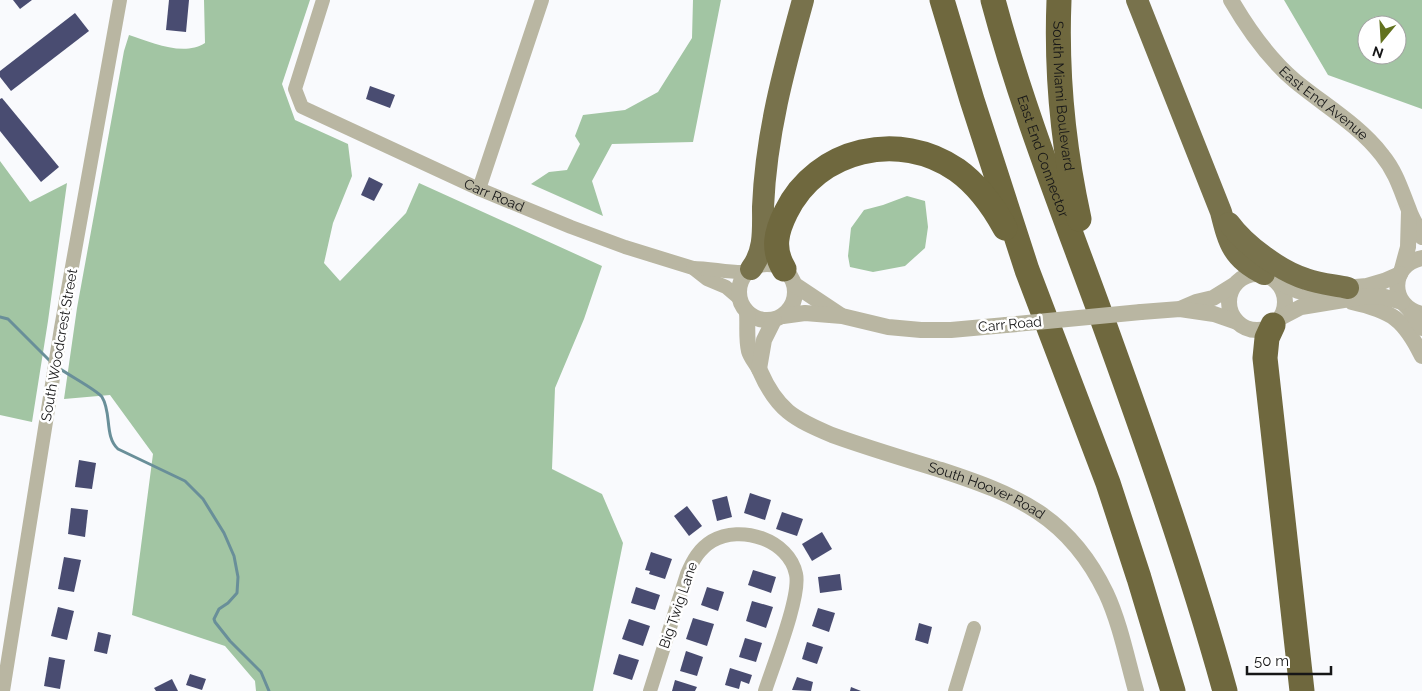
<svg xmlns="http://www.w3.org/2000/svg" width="1422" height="691" font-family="Raleway,sans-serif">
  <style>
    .forest { fill: #a2c5a3; fill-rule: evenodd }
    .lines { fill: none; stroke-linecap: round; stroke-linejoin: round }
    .stream { stroke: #698f99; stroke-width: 3 }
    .building { fill: #494c71 }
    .minor { stroke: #b9b6a2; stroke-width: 14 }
    .tertiary { stroke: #b9b6a2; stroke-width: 16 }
    .trunk { stroke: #78724c; stroke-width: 22 }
    .motorway { stroke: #6f683e; stroke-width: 25 }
    .tertiary-bridge { stroke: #b9b6a2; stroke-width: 16 }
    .labels { text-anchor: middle; stroke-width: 5; stroke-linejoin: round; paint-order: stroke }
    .street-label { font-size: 14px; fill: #161617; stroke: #fff }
  </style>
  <rect width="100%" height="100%" fill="#f9fafd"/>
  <g class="forest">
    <path d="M 204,0 L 310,0 L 282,84 L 295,120 L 348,144 L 352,176 L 333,223 L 324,263 L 340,281 L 406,213 L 419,183 L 602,266 L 584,319 L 555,388 L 552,469 L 602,494 L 623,543 L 593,691 L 256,691 L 255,681 L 225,646 L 132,615 L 153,454 L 110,395 L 64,399 L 77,308 L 124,51 L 129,35 C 151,42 183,57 205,43 Z"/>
    <polygon points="693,0 721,0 693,142 612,144 592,181 603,216 531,184 549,172 567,170 580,144 575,136 583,115 625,110 658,92 692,38"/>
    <path d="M 1284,0 L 1422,0 L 1422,109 L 1328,75 ZM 1367,25 L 1397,25 L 1397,55 L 1367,55 Z"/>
    <polygon points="0,161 30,202 67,183 48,321 32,422 0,415"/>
    <polygon points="907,196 925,201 928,227 925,248 905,266 873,272 850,267 848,256 851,228 864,210 883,205"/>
  </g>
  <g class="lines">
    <g class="stream">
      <polyline points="0,317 8,319 50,361"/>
      <path d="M 59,368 C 68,375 97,390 102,397 C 112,413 104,436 118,449 L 185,481 L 203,499 L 224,533 L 234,556 L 238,577 L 237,593 L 228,603 L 219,609 L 214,619 L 215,622 L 230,641 L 261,672 L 269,691"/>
    </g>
  </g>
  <g class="building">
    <polygon points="13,0 32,0 20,9"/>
    <polygon points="169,0 189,0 186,32 166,30"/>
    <polygon points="75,13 89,31 11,91 0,77 0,71"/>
    <polygon points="370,86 395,95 390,108 366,99"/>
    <polygon points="2,98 59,167 41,182 0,131 0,99"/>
    <polygon points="369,177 383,184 374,201 361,195"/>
    <polygon points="79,460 96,463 92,489 75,487"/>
    <polygon points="750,493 771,500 765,520 744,513"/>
    <polygon points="727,496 732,517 717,521 712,500"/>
    <polygon points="687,506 702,526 689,536 674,516"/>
    <polygon points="71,508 88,510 85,537 68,534"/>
    <polygon points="782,512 803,519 797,536 776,529"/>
    <polygon points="822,532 832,549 812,561 802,544"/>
    <polygon points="651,552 672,559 665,579 649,574 650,571 645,570"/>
    <polygon points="64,557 81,560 74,592 58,589"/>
    <polygon points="753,570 776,577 771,593 748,585"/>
    <polygon points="840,574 842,590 820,593 818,577"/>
    <polygon points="636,587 660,595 655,610 631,603"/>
    <polygon points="707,587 724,592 718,611 701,605"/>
    <polygon points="752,601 773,607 766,628 746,621"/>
    <polygon points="58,607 74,611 67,640 51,636"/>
    <polygon points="818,608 835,613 829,632 812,626"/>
    <polygon points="693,618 714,624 707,646 686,639"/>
    <polygon points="629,619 650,626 643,646 622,639"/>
    <polygon points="919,623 932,627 928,644 915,640"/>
    <polygon points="98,632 111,635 107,654 94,651"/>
    <polygon points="745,638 762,643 756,662 739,657"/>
    <polygon points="807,642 823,647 817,664 802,659"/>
    <polygon points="686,651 703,657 697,676 680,671"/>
    <polygon points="619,654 639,660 632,680 613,674"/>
    <polygon points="49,657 65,660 60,689 44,686"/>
    <polygon points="730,668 752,675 749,684 741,681 739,689 725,685"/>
    <polygon points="190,674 206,679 202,690 186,685"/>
    <polygon points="797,677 813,682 811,691 792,690"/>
    <polygon points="172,679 178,691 156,691 154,688"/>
    <polygon points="675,680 697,687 695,691 672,691"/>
    <polygon points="851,687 861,691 850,691"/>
  </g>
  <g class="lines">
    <g class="minor">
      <path id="s1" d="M 323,0 L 295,89 L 302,107 L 479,189 L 571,227 L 625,247 L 693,268 L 707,279 L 726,287 L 740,299"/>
      <polyline points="479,189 542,0"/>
      <path d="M 693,268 C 711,268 728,273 747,272"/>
      <polyline points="3,691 61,328 120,0"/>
      <path d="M 650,691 L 687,574 C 693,560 699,549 712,541 C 741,524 789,540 796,574 C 801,596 773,666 765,691"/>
      <polyline points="955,691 974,628"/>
    </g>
    <g class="tertiary">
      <path id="s2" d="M 1231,0 C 1249,31 1268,58 1295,81 C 1324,105 1359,125 1382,155 C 1396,172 1401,190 1409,210 C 1412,219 1418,228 1422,237"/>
      <path d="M 1422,258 C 1389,264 1389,307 1422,314"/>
      <circle cx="767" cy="292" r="28"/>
      <polyline points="1402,269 1408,247 1409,212"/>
      <circle cx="1257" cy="302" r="28"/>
      <polyline points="1277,282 1298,291 1310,291 1367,286 1384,281 1400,274"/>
      <polyline points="795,285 840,315"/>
      <path d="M 1352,302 C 1392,311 1404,319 1422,356"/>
      <polyline points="1182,308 1196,302 1213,298 1234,285"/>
      <polyline points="1409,309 1422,328"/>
      <path id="s3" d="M 747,312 C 748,325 746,338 749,351 C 751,358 757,364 760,371 C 777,410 794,419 832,435 C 868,448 905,459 941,470 C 1017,495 1069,516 1106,593 C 1120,623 1127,659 1136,691"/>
      <polyline points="1141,312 1180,309 1214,314 1237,322"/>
      <polyline points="783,316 805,313 842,316 888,327 921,330 951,330 1006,325"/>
      <polyline points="1280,318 1301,307 1368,296 1385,297 1402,302"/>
      <polyline points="759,369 764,340 774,320"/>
    </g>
    <g class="trunk">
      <path d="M 1137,0 L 1221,212 C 1229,244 1233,259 1264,274"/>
      <path d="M 1229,223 C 1245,245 1280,271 1306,279 C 1320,284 1334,285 1348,288"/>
      <path d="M 751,269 C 765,251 763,229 763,207 C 766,134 784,69 803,0"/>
    </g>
    <g class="motorway">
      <polyline points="942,0 972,100 1027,270 1108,483 1139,578 1173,691"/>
      <path id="s4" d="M 993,0 C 1021,105 1061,206 1098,307 C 1144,434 1189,561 1225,691"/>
      <path id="s5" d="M 1059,0 C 1056,74 1063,146 1079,219"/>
      <path d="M 784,269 C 772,249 776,232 786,212 C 817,148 900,130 957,170 C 978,185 993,206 1005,228"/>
      <polyline points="1273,325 1267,338 1265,358 1302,691"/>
    </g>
    <polyline class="tertiary-bridge" points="1006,325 1141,312"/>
  </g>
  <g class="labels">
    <g class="street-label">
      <text dy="5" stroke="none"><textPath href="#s5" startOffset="96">South Miami Boulevard</textPath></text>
      <text dy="5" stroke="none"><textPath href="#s2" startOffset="140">East End Avenue</textPath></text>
      <text dy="5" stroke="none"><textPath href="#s4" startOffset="164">East End Connector</textPath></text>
      <text dy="5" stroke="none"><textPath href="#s1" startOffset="324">Carr Road</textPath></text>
      <text transform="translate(1010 324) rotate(-5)" y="5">Carr Road</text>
      <text transform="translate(59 345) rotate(-80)" y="5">South Woodcrest Street</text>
      <text dy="5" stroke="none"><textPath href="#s3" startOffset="326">South Hoover Road</textPath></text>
      <text transform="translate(678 605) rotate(-71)" y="5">Big Twig Lane</text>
    </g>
  </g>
  <g transform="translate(1382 40) rotate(198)"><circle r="24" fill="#ffffff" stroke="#a2a2a2"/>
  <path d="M0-4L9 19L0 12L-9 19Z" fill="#62711e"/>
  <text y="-8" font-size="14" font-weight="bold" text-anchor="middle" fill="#161617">N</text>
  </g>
  <path d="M1247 666v8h84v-8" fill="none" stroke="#161617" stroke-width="2.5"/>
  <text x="1254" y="666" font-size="15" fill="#161617" stroke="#ffffff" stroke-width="4" paint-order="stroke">50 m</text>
</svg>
